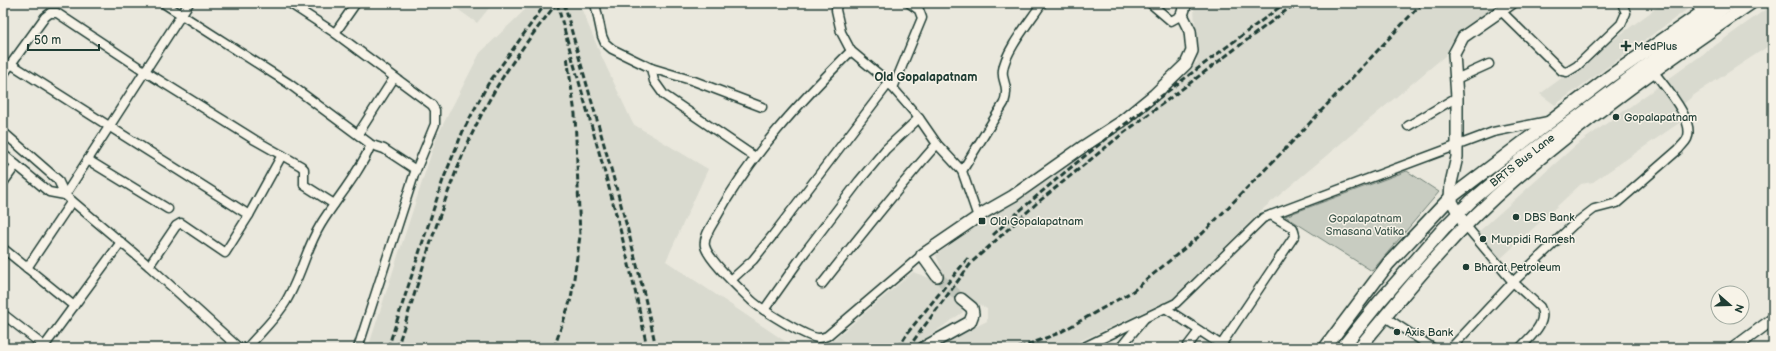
<svg xmlns="http://www.w3.org/2000/svg" width="1776" height="351" font-family="'Balsamiq Sans',sans-serif">
  <style>
    .built { fill: #d9dacf }
    .green { fill: #c8ccc1; stroke: #74847a }
    .lines { fill: none; stroke-linecap: round; stroke-linejoin: round }
    .secondary-tunnel { stroke: #c1c6bb; stroke-width: 11; stroke-dasharray: 11 5.5; stroke-linecap: butt }
    .street-casing { stroke: #1f3d34; stroke-width: 11 }
    .secondary-casing { stroke: #1f3d34; stroke-width: 14 }
    .primary-casing { stroke: #1f3d34; stroke-width: 15 }
    .street { stroke: #f7f3e8; stroke-width: 8 }
    .secondary { stroke: #f7f3e8; stroke-width: 11 }
    .primary { stroke: #f7f3e8; stroke-width: 12 }
    .rail { stroke: #1f3d34; stroke-width: 3; stroke-dasharray: 6 3; stroke-linecap: butt }
    .poi-dot { fill: #1f3d34; stroke: #f7f3e8; stroke-width: 1.5 }
    .labels { text-anchor: middle; stroke-width: 3; stroke-linejoin: round; paint-order: stroke }
    .poi-label { font-size: 11px; fill: #1f3d34; stroke: #f7f3e8; text-anchor: start }
    .street-label { font-size: 11px; fill: #1f3d34; stroke: #f7f3e8 }
    .park-label { font-size: 11px; fill: #415a50; stroke: #f7f3e8 }
    .neighbourhood-label { font-size: 12px; font-weight: bold; fill: #1f3d34; stroke: #f7f3e8 }
  </style>
  <rect width="100%" height="100%" fill="#eae8dd"/>
  <filter id="ink" filterUnits="userSpaceOnUse"><feTurbulence type="fractalNoise" baseFrequency=".025" numOctaves="2"/><feDisplacementMap in="SourceGraphic" scale="8" xChannelSelector="R" yChannelSelector="G"/><feConvolveMatrix kernelMatrix="1 2 1 2 8 2 1 2 1" color-interpolation-filters="sRGB"/></filter>
  <g filter="url(#ink)">
    <g class="built">
      <polygon points="449,3 493,3 477,23"/>
      <polygon points="532,3 579,3 600,53 633,124 708,169 666,261 795,348 368,348 437,136 480,53"/>
      <polygon points="1196,3 1504,3 1450,44 1446,55 1264,208 1173,298 1065,348 934,348 987,321 987,309 963,295 956,302 963,312 921,342 916,348 824,348 913,272 935,280 944,275 936,255 1076,155 1197,62 1194,7"/>
      <polygon points="1663,3 1696,3 1555,105 1540,94"/>
      <polygon points="1773,4 1773,43 1694,95 1675,111 1682,121 1593,182 1581,184 1498,261 1475,235 1575,146"/>
    </g>
    <polygon class="green" points="1407,171 1439,192 1372,271 1285,216"/>
    <g class="lines">
      <polyline class="secondary-tunnel" points="937,276 961,299"/>
      <g class="street-casing">
        <g id="street">
          <path d="M 163,3 L 288,83 L 369,143 L 370,147 C 358,175 337,198 321,224 C 305,250 300,281 283,306 C 273,321 259,334 247,348"/>
          <polyline points="289,3 335,33 432,105 435,110 435,124 414,175 358,348"/>
          <polyline points="595,3 602,36 605,43 612,49 651,68 694,81 762,107"/>
          <polyline points="837,3 836,10 841,32 851,51 886,80 919,118 937,144 962,171"/>
          <polyline points="1150,3 1171,21 1182,15"/>
          <polyline points="1694,3 1702,12"/>
          <polyline points="1501,11 1562,71 1567,72 1577,66 1621,24 1626,13 1622,3"/>
          <polyline points="335,33 356,3"/>
          <path d="M 851,51 C 800,102 751,154 716,218 C 712,225 703,237 705,246 C 708,260 741,290 752,301 C 762,310 806,337 818,338 C 821,338 825,337 827,336 L 922,255"/>
          <polyline points="11,64 249,215"/>
          <polyline points="651,68 654,81 664,95 755,157"/>
          <polyline points="3,75 45,17 50,13 57,13 146,72 255,140 301,166 304,169 304,185 334,204"/>
          <polyline points="1456,79 1489,64"/>
          <polyline points="893,88 922,18 919,10 909,3"/>
          <polyline points="1408,126 1457,97"/>
          <polyline points="3,132 58,180 65,195"/>
          <polyline points="358,134 394,78"/>
          <polyline points="369,144 384,149 416,170"/>
          <polyline points="3,154 49,192 65,195 149,266 239,348"/>
          <polyline points="88,160 168,209"/>
          <polyline points="3,183 16,165"/>
          <polyline points="65,195 189,3"/>
          <path d="M 978,217 L 962,171 L 1004,103 C 1010,84 1001,82 1003,70 C 1005,51 1031,20 1042,3"/>
          <path d="M 1466,226 L 1513,282 L 1540,307 C 1549,322 1530,337 1520,348"/>
          <polyline points="5,250 74,306"/>
          <polyline points="149,266 176,226 181,223 225,253 249,215 282,155"/>
          <polyline points="27,268 72,201"/>
          <polyline points="731,280 753,260 773,235 889,83"/>
          <path d="M 822,284 C 860,236 897,189 937,144"/>
          <polyline points="1165,308 1226,348"/>
          <polyline points="764,310 805,252 859,181 886,149 919,118"/>
          <polyline points="3,314 44,346"/>
          <polyline points="1385,317 1433,348"/>
          <polyline points="1221,345 1295,235 1293,228 1271,215"/>
          <polyline points="43,348 121,242"/>
          <polyline points="1082,348 1176,303 1263,218 1493,132 1548,121"/>
          <polyline points="1120,348 1144,319"/>
          <polyline points="1186,348 1199,331"/>
          <path d="M 1451,348 L 1513,282 L 1573,225 L 1594,209 L 1617,203 L 1679,149 C 1681,146 1685,143 1687,139 C 1696,121 1664,86 1654,72"/>
        </g>
      </g>
      <g class="secondary-casing">
        <g id="secondary">
          <polyline points="1462,220 1450,198 1451,183 1457,157 1457,97 1454,54 1463,37 1512,3"/>
          <polyline points="937,276 922,255 985,212 1013,196 1084,146 1121,122 1154,95 1186,64 1192,51 1190,31 1182,15 1186,3"/>
          <polyline points="923,348 970,322 973,314 972,308 961,299"/>
          <polyline points="1734,348 1773,319"/>
        </g>
      </g>
      <g class="primary-casing">
        <g id="primary">
          <polyline points="1325,348 1388,264 1450,198 1609,77 1716,3"/>
          <polyline points="1342,348 1380,301 1444,228 1471,201 1520,160 1730,3"/>
          <path d="M 1359,348 C 1407,290 1455,230 1513,181 C 1588,116 1669,59 1751,3"/>
        </g>
      </g>
      <use href="#street" class="street"/>
      <use href="#secondary" class="secondary"/>
      <use href="#primary" class="primary"/>
      <g class="rail">
        <path d="M 557,3 C 588,118 625,231 647,348"/>
        <path d="M 564,3 C 595,118 632,231 656,348"/>
        <path d="M 993,235 C 1084,151 1186,78 1285,3"/>
        <polyline points="388,348 443,180 463,131 488,84 546,3"/>
        <path d="M 397,348 C 426,262 449,168 495,90 C 513,59 535,31 557,3"/>
        <polyline points="554,348 571,299 580,236 575,114 567,56"/>
        <polyline points="898,348 909,331 968,258"/>
        <polyline points="908,348 972,262 1037,203 1121,135 1296,3"/>
        <polyline points="1019,348 1059,333 1133,291 1203,233 1293,141 1422,3"/>
      </g>
    </g>
  </g>
  <g class="poi-dot">
    <path d="M1624 40h4v4h4v4h-4v4h-4v-4h-4v-4h4z"/>
    <circle cx="1616" cy="117" r="4"/>
    <circle cx="1516" cy="217" r="4"/>
    <rect x="978" y="217" width="8" height="8" rx="2"/>
    <circle cx="1483" cy="239" r="4"/>
    <circle cx="1466" cy="267" r="4"/>
    <circle cx="1397" cy="332" r="4"/>
  </g>
  <g class="labels">
    <g class="poi-label">
      <text x="1634" y="50">MedPlus</text>
      <text x="1624" y="121">Gopalapatnam</text>
      <text x="1524" y="221">DBS Bank</text>
      <text x="990" y="225">Old Gopalapatnam</text>
      <text x="1491" y="243">Muppidi Ramesh</text>
      <text x="1474" y="271">Bharat Petroleum</text>
      <text x="1405" y="336">Axis Bank</text>
    </g>
    <g class="street-label">
      <text transform="translate(1522 160) rotate(-38)" y="4">BRTS Bus Lane</text>
    </g>
    <g class="park-label">
      <text x="1365" y="222">Gopalapatnam<tspan x="1365" dy="13">Smasana Vatika</tspan></text>
    </g>
    <g class="neighbourhood-label">
      <text x="926" y="81">Old Gopalapatnam</text>
    </g>
  </g>
  <rect width="1776" height="351" fill="none" stroke="#f7f3e8" stroke-width="16"/>
  <rect x="8" y="8" width="1760" height="335" fill="none" stroke="#1f3d34" stroke-width="1.5" filter="url(#ink)"/>
  <g transform="translate(1730 305) rotate(110)"><circle r="19" fill="#f7f3e8" stroke="#a1aaa0"/>
  <path d="M0-3L7 15L0 10L-7 15Z" fill="#1f3d34"/>
  <text y="-6" font-size="11" font-weight="bold" text-anchor="middle" fill="#1f3d34">N</text>
  </g>
  <path d="M28 44v6h71v-6" fill="none" stroke="#1f3d34" stroke-width="2"/>
  <text x="34" y="44" font-size="12" fill="#1f3d34" stroke="#f7f3e8" stroke-width="3" paint-order="stroke">50 m</text>
</svg>
